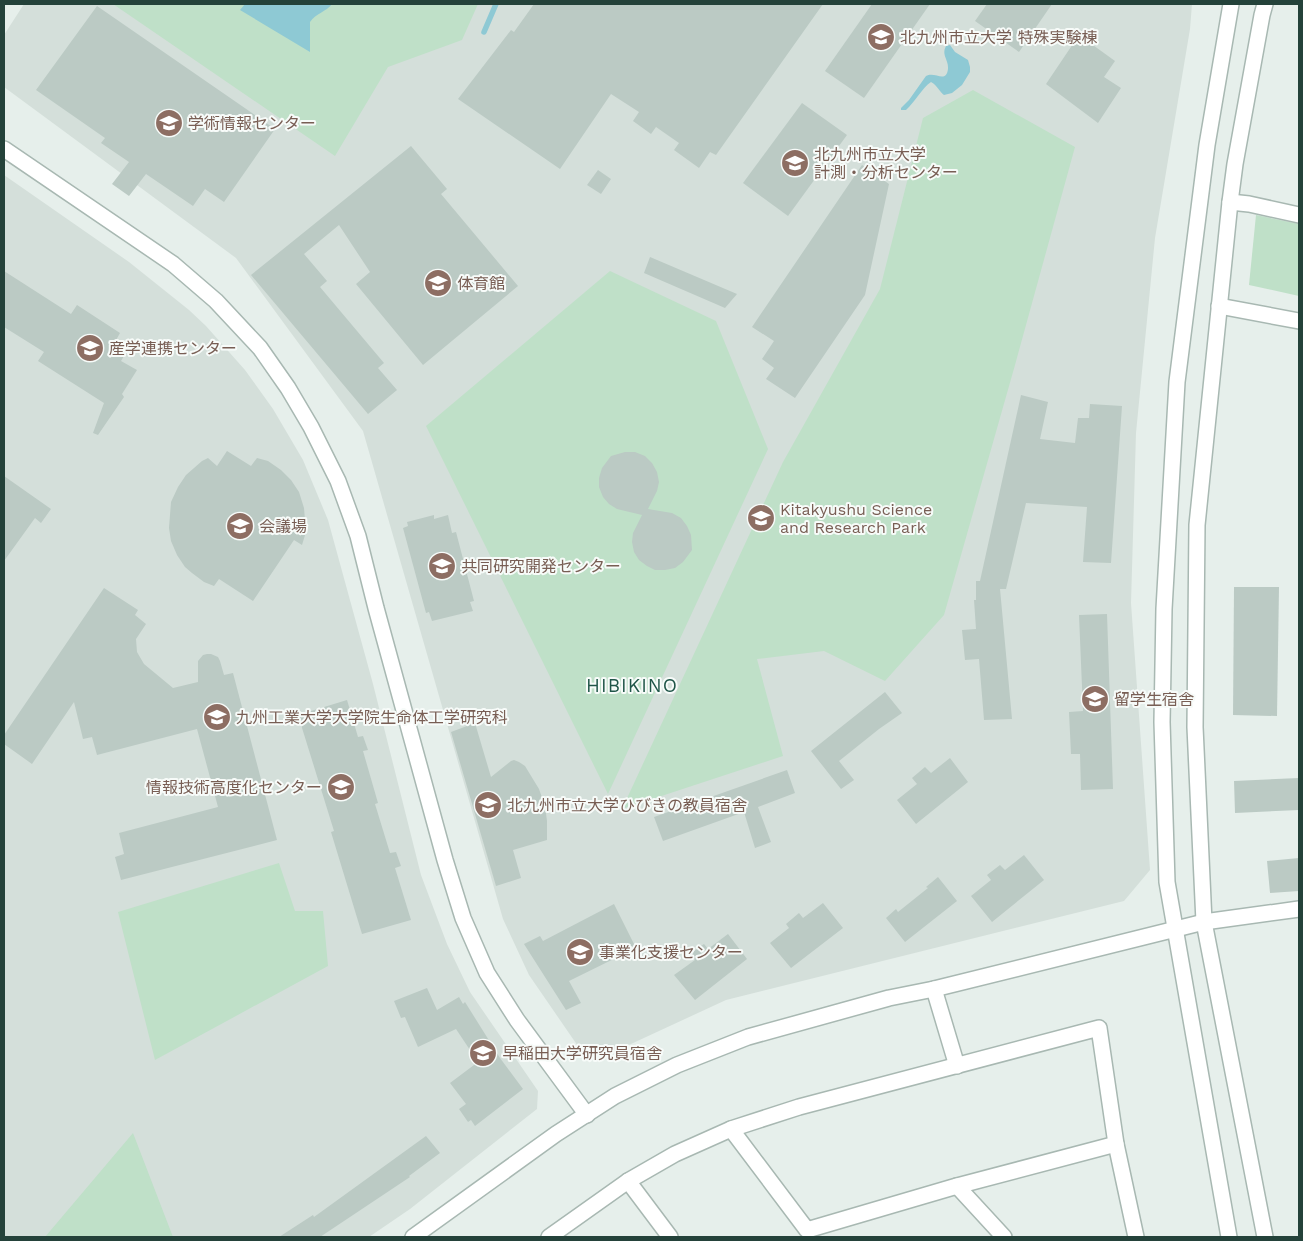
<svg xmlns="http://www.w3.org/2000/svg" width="1303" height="1241" font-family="'Work Sans','Noto Sans JP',sans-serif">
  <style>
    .built { fill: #d4dfda }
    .green { fill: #bfe0c8 }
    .water { fill: #8ec9d4 }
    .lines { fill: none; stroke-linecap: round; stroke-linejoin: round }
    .stream { stroke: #8ec9d4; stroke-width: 5.5 }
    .building { fill: #bbcac4 }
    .minor-casing { stroke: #a8b8b2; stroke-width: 18 }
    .tertiary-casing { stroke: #a8b8b2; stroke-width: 18 }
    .minor { stroke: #fff; stroke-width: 15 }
    .tertiary { stroke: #fff; stroke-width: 15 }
    .labels { text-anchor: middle; stroke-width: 4; stroke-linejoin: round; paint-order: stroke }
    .education-label { font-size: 16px; fill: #785e54; stroke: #f7fbf9; text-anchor: start }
    .quarter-label { font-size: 19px; letter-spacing: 1px; fill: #1f5548; stroke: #f7fbf9 }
  </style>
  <rect width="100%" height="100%" fill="#e6efeb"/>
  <g class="built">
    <polygon points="24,4 1192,4 1190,29 1155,238 1136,433 1131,603 1150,870 1124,901 726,1000 605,1056 582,1052 529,975 503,919 363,431 236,258 4,87 4,35"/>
    <polygon points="4,175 129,262 189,310 206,326 245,370 273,409 303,460 328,520 373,684 421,875 447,944 470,992 538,1091 537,1109 410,1209 369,1237 4,1237"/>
  </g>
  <g class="green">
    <polygon points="113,4 478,4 462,40 388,67 335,156"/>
    <polygon points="973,90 1075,147 1015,365 944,615 885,681 824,651 757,659 783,756 622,809 783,462 880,289 923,118"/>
    <polygon points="1256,215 1299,224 1299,296 1249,285"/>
    <polygon points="610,271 716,321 768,449 608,794 426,426"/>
    <polygon points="279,863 295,911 323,911 328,966 155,1060 118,912"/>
    <polygon points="133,1133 173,1237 45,1237"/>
  </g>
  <g class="water">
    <path d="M 245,4 L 332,4 C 326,12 316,13 310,22 L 310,52 L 240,10 Z"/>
    <path d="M 950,45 L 955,52 L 968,60 L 970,67 L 970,72 L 962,85 L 952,93 L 944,95 C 939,91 937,85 931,82 C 922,88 915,102 906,110 L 901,110 L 901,108 L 909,100 L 926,76 C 935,71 946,84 948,69 C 949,60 941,55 946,46 Z"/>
  </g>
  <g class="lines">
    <polyline class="stream" points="484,32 496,4"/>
  </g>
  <g class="building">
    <polygon points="534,4 823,4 716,155 710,152 699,168 674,150 679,143 656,127 651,134 633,121 639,112 611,94 560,169 458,99 511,30 514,32"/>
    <polygon points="872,4 930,4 864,98 825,71"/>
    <polygon points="987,4 1052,4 1019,52 975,21"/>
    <polygon points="97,6 275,129 224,202 205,189 193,206 146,174 129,196 112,184 129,162 101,143 105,138 36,90"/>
    <polygon points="1079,35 1115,61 1104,77 1121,88 1098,123 1046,84"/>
    <polygon points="802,103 847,135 788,216 743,183"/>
    <polygon points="411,146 447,189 441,194 518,286 423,365 356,284 370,272 339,225 304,254 327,281 320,287 384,363 378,368 397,390 368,414 251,275"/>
    <polygon points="862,165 889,184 865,295 795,398 766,379 774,368 762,359 774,341 752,327"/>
    <polygon points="598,170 611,179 601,194 587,185"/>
    <polygon points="650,257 737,294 725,308 644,273"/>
    <polygon points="4,271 71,314 77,305 120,333 115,342 127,351 121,361 137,370 122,394 124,397 98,435 93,433 104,403 38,361 44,352 4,327"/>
    <polygon points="1021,395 1048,402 1040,439 1075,443 1078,418 1089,418 1090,404 1122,406 1111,563 1083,562 1087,507 1026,503 1006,589 1000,589 1012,719 984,720 979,659 965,660 962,630 976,629 974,600 976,600 976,581 980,581"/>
    <polygon points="227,451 251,466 257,458 268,461 281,470 291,480 299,492 304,508 306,532 302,545 294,540 253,601 219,579 214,586 204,582 192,573 185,567 177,555 171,541 169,528 171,502 178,487 186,475 202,461 208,458 217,466"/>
    <polygon points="625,452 635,452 645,456 652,463 657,472 659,482 657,491 648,509 672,513 681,518 687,526 691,535 692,550 683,562 675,568 665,570 655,570 647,566 639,560 634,552 632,542 633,533 642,515 617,509 609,504 603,497 599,487 599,478 602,468 611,456"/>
    <polygon points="4,476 51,509 41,523 35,518 4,561"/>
    <polygon points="434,515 434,519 448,515 452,533 456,532 474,601 470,602 473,611 432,621 429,612 426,613 403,528 408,526 407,522"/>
    <polygon points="1234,587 1279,587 1277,716 1233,715"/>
    <polygon points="104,588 138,610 135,615 146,624 136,639 137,652 144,664 173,688 198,682 198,661 203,655 207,654 211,654 218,657 220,661 224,675 233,673 277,840 121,880 115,857 124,854 119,833 218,807 197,729 97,755 92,737 83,739 74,702 32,764 4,744 4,735"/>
    <polygon points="1107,614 1113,789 1081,790 1080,754 1071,754 1069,712 1083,711 1079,615"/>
    <polygon points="885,692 902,713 879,729 839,761 854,780 841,789 811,751"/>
    <polygon points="347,700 358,737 363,736 368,750 363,751 378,803 375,804 390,853 396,852 401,866 395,868 411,920 362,934 331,832 334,831 298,715"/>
    <polygon points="475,723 491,777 511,761 514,760 519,762 525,766 539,789 545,806 547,821 547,840 513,850 521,878 496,886 451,732"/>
    <polygon points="950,758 968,782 916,824 897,800 917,784 912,778 925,767 931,773"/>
    <polygon points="787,770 795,793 758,807 771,842 755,848 744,812 663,841 654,817"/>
    <polygon points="1299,778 1299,810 1235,813 1234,781"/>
    <polygon points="1024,855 1044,880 992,922 971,896 991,880 987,875 1000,865 1005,870"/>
    <polygon points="1299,858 1299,891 1270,893 1267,861"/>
    <polygon points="938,877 957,901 905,942 886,918 896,909 898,912 928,888 926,887"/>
    <polygon points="823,903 843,928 791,968 770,943 789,928 786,924 799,913 803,918"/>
    <polygon points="614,904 636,948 569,981 581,1003 566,1010 524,944 540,936 543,941"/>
    <polygon points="728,934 747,959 695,1000 674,975 695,960 690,954 704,944 708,949"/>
    <polygon points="427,988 437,1010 459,997 463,1004 465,1002 500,1058 523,1089 475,1126 471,1120 468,1122 459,1109 466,1104 450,1083 478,1062 456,1029 418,1047 405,1017 401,1018 394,1001"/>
    <polygon points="426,1136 440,1153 409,1176 410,1177 320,1237 279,1237 313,1215 314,1217"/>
  </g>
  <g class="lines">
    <g class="minor-casing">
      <g id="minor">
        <polyline points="1230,202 1249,204 1299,215"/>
        <polyline points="1219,306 1299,321"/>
        <polyline points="1204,922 1299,909"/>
        <polyline points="934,989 957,1066"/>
        <polyline points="731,1129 807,1230 957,1186 1116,1144"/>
        <polyline points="628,1181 670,1237"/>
        <polyline points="957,1186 1004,1237"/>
        <polyline points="549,1237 628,1181 675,1154 731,1129 799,1107 1099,1028 1116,1144 1136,1237"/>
      </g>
    </g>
    <g class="tertiary-casing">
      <g id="tertiary">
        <polyline points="4,149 173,264 216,301 260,348 288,388 311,427 338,481 358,536 376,608 445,860 463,918 487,973 517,1020 587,1115"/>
        <polyline points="413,1237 556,1134 615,1096 677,1065 748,1037 889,998 934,989 1204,922"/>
        <polyline points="1229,1237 1167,882 1162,722 1164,609 1177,382 1207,145 1231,4"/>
        <polyline points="1265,1237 1204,922 1195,727 1197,525 1230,202 1235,164 1262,15 1265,4"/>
      </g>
    </g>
    <use href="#minor" class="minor"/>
    <use href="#tertiary" class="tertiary"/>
  </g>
  <defs>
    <g id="university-disc" transform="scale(1.4375)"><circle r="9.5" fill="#8d6e63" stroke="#f7fbf9"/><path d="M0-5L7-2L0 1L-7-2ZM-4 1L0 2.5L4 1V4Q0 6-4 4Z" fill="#fff"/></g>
  </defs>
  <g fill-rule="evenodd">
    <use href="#university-disc" x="881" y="37"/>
    <use href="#university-disc" x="169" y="123"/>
    <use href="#university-disc" x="795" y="163"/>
    <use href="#university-disc" x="438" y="283"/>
    <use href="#university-disc" x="90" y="348"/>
    <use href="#university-disc" x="761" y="518"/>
    <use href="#university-disc" x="240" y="526"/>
    <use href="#university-disc" x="442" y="566"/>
    <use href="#university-disc" x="1095" y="699"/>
    <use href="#university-disc" x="217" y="717"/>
    <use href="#university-disc" x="341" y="787"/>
    <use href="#university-disc" x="488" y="805"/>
    <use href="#university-disc" x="580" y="952"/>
    <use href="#university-disc" x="483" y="1053"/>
  </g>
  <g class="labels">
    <g class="education-label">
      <text x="900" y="43">北九州市立大学 特殊実験棟</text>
      <text x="188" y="129">学術情報センター</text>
      <text x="814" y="160">北九州市立大学<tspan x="814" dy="18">計測・分析センター</tspan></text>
      <text x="457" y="289">体育館</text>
      <text x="109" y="354">産学連携センター</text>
      <text x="780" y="515">Kitakyushu Science<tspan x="780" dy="18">and Research Park</tspan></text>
      <text x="259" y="532">会議場</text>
      <text x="461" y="572">共同研究開発センター</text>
      <text x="1114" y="705">留学生宿舎</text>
      <text x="236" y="723">九州工業大学大学院生命体工学研究科</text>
      <text x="322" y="793" text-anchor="end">情報技術高度化センター</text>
      <text x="507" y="811">北九州市立大学ひびきの教員宿舎</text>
      <text x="599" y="958">事業化支援センター</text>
      <text x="502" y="1059">早稲田大学研究員宿舎</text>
    </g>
    <g class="quarter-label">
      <text x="632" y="692">HIBIKINO</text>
    </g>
  </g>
  <rect width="1303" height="1241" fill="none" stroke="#24423a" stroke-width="10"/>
</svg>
